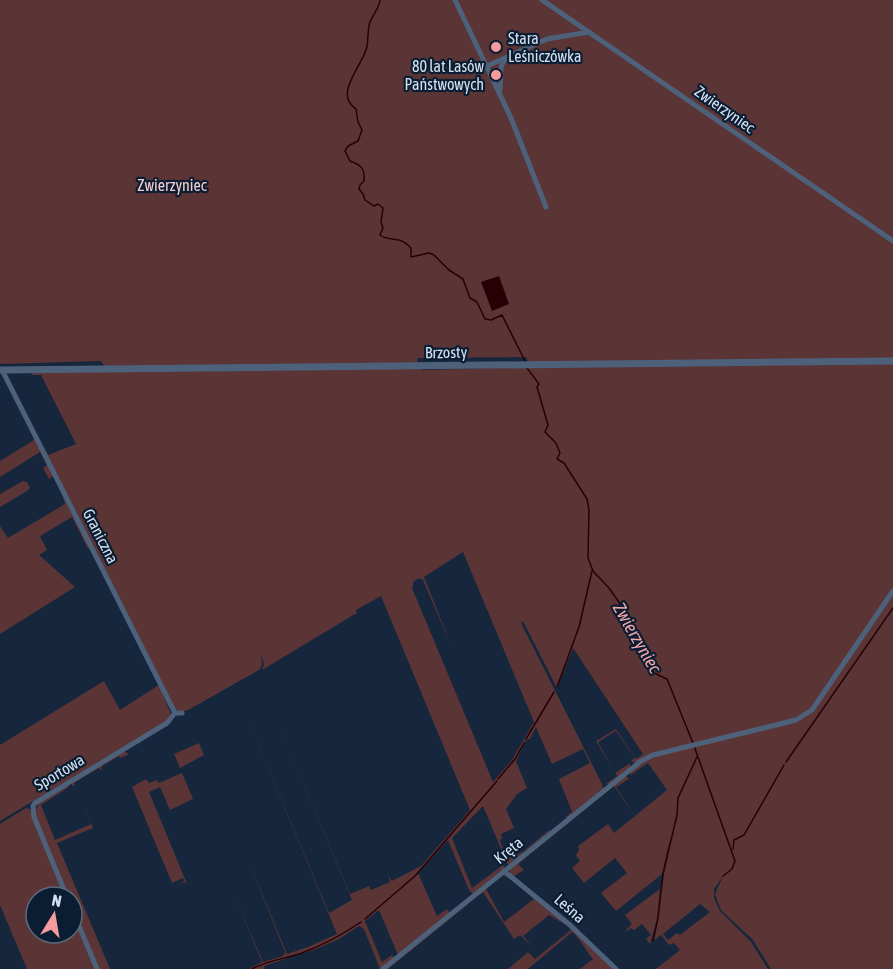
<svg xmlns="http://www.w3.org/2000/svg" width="893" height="969" font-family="'Asap Condensed',sans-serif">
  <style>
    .green { fill: #5b3536; fill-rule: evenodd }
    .water { fill: #270005 }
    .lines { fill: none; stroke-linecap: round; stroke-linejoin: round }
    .stream { stroke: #270005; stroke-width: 1.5 }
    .minor { stroke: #4d617b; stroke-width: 5 }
    .tertiary { stroke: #4d617b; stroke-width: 7 }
    .poi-dot { fill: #f59b9e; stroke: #0b1d32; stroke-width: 2 }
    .labels { text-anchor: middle; stroke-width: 4.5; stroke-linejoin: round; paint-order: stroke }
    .poi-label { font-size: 16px; fill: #d5e1f0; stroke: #0b1d32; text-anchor: start }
    .street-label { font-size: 16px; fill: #d5e1f0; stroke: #0b1d32 }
    .park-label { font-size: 16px; fill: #f6cdce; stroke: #0b1d32 }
    .water-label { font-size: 18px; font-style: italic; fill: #f4a5a8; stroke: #0b1d32 }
  </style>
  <rect width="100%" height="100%" fill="#15263d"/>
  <g class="green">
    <path d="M 0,0 L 893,0 L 893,969 L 771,969 L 753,940 L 721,910 L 715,894 L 723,876 L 714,889 L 714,898 L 720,911 L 751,942 L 768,969 L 656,969 L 680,950 L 674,943 L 669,945 L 661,935 L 653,941 L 670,838 L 662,874 L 616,911 L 601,893 L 627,873 L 615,858 L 584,883 L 572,868 L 580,861 L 576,855 L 579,850 L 578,846 L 608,824 L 614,833 L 635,816 L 614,786 L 518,864 L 524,870 L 514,876 L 510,874 L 510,869 L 625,775 L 629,779 L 616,787 L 635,816 L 667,790 L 648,763 L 632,774 L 632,776 L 629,771 L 649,759 L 695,742 L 635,763 L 631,761 L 635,758 L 616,731 L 598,742 L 615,773 L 630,763 L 630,767 L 609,784 L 606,784 L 617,776 L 596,741 L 616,729 L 636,759 L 643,754 L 573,648 L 557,688 L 523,621 L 521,623 L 602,784 L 603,789 L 567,818 L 565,817 L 572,812 L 559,779 L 590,763 L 583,749 L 552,764 L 536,727 L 530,739 L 526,740 L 516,761 L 527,788 L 517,794 L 506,809 L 514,828 L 501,834 L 502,838 L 500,840 L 503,849 L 506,848 L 511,858 L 524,851 L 549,830 L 550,831 L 508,865 L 483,806 L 452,838 L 472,888 L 503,865 L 505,867 L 473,894 L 469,890 L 448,840 L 418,873 L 437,916 L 447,909 L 450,913 L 398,955 L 379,910 L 365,921 L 382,962 L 392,955 L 394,958 L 380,969 L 364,929 L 359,926 L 339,939 L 316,949 L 264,966 L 265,969 L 249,969 L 262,962 L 230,885 L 263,962 L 283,956 L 285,952 L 245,852 L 287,954 L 308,947 L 337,934 L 234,686 L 329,913 L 352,900 L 257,673 L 350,894 L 369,886 L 371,890 L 390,882 L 388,875 L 392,881 L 421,866 L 470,810 L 381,596 L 356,610 L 357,614 L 355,614 L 262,670 L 264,664 L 261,654 L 262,665 L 259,670 L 188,710 L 181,712 L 175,709 L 38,437 L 48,455 L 76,444 L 41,375 L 31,375 L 32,373 L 107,371 L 101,361 L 0,364 ZM 526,357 L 530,367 L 422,370 L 417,360 L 418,358 ZM 463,552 L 534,722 L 512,760 L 493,782 L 412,588 L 414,581 L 419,578 L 423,580 L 452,648 L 424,577 ZM 700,904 L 710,912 L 680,935 L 677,933 L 668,940 L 663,934 Z"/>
    <polygon points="32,435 54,475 49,479 43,468 47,465 40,452 0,477 0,461 34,440"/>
    <polygon points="23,481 27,482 30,488 27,491 0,507 0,494"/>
    <polygon points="62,495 90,547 88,549 72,517 40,536 47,550 39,555 75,587 0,634 0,526 8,538 65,504"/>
    <polygon points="104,681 120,710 159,685 171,714 168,720 0,821 0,745"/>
    <polygon points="199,743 204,755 180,768 174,754"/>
    <path d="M 124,751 L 129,754 L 120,758 L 119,756 L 102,766 L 101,771 L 99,768 L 74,783 L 153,969 L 93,828 L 57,843 L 110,969 L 99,969 L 72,904 L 72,897 L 69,897 L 36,818 C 34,798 52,794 67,786 L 69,787 L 41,805 L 55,840 L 91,824 L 75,785 L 72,786 L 72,783 Z"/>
    <polygon points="182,773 193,799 170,810 160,787 149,792 187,884 184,882 174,887 184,881 183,878 172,883 132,787 146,779 149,783 157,780 159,783"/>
    <polygon points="26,808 30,809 65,897 36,897 36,933 72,933 72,914 96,969 27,969 0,905 0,824"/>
    <polygon points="503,874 510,879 503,875 486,889 504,922 534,899 515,882 566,923 566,925 549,915 523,936 533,948 520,935 514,939 483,892 388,969 385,969"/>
    <polygon points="660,889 657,918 650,944 646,939 651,935 642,924 634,930 631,928 627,931 626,930 632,924 625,915"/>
    <path d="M 571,927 L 614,969 L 580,969 L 593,959 C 585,950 581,939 572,932 L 528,969 L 508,969 L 528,952 L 535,959 L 571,930 L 569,928 Z"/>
  </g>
  <polygon class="water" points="499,276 509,304 492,311 481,282"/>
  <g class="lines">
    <g class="stream">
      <path d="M 380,0 C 379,9 373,14 370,22 C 367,30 369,41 366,50 C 360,68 334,95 356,109 L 358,122 L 362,130 L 358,141 L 348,146 L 345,151 L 350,161 C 361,165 365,168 364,181 L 360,185 L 359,189 L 363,194 L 365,200 L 374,206 L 378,204 L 383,208 L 381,222 L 383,228 L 380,235 C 387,240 391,238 399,240 C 403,241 408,245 411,248 L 411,257 L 429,253 L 434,255 L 449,270 L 463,279 L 470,298 L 477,302 L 485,319 L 491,320 L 502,315 L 525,361"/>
      <polyline points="527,368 539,384 537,387 548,425 545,432 556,443 560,453 557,459 564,463 587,499 589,510 588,558 593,571 609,588 623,608 624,622 654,673 667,679 693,743 735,861 732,869 723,876"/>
      <polyline points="557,687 579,627 592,571"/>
      <polyline points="526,739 554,692"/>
      <polyline points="786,762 893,608"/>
      <polyline points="498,779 515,759 524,743"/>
      <polyline points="733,849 734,840 744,835 784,765"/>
      <polyline points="365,919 415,876 497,781"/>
      <polyline points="653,941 658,918 663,874 677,815 678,798 697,757"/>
      <path d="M 252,969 C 268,960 285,959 302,953 C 323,945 342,935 361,922"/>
    </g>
    <g class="minor">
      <polyline points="455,0 511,118 546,207"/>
      <polyline points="542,0 893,241"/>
      <polyline points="487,66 547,39 589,32"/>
      <polyline points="500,90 501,67 505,59"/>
      <polyline points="2,370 175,713"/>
      <polyline points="504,871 570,925 616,969"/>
      <polyline points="67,897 34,817 33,806 35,803 167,723 175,713 182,713"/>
      <polyline points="72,909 97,969"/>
      <polyline points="383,969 641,761 653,755 796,720 812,710 893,591"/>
    </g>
    <polyline class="tertiary" points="0,370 893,361"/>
  </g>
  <g class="poi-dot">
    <circle cx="496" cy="47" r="6"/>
    <circle cx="496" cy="75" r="6"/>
  </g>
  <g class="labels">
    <g class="poi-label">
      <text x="508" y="44">Stara<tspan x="508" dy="18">Leśniczówka</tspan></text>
      <text x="484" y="72" text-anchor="end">80 lat Lasów<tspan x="484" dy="18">Państwowych</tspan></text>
    </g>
    <g class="street-label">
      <text transform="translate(725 109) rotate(35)" y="6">Zwierzyniec</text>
      <text transform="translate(446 352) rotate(-1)" y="6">Brzosty</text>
      <text transform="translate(101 536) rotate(63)" y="6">Graniczna</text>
      <text transform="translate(59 772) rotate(-31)" y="6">Sportowa</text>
      <text transform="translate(508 850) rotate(-39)" y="6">Kręta</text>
      <text transform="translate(570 908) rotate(41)" y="6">Leśna</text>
    </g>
    <g class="park-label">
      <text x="172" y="191">Zwierzyniec</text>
    </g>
    <g class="water-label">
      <text transform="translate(637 638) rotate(60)" y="6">Zwierzyniec</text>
    </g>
  </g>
  <g transform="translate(54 915) rotate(11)"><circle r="28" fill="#0b1d32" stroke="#5c6b7e" stroke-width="1.5"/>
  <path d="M0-4.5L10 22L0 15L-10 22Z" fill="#f59b9e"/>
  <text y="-9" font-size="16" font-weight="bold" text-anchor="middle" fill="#d5e1f0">N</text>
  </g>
</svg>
